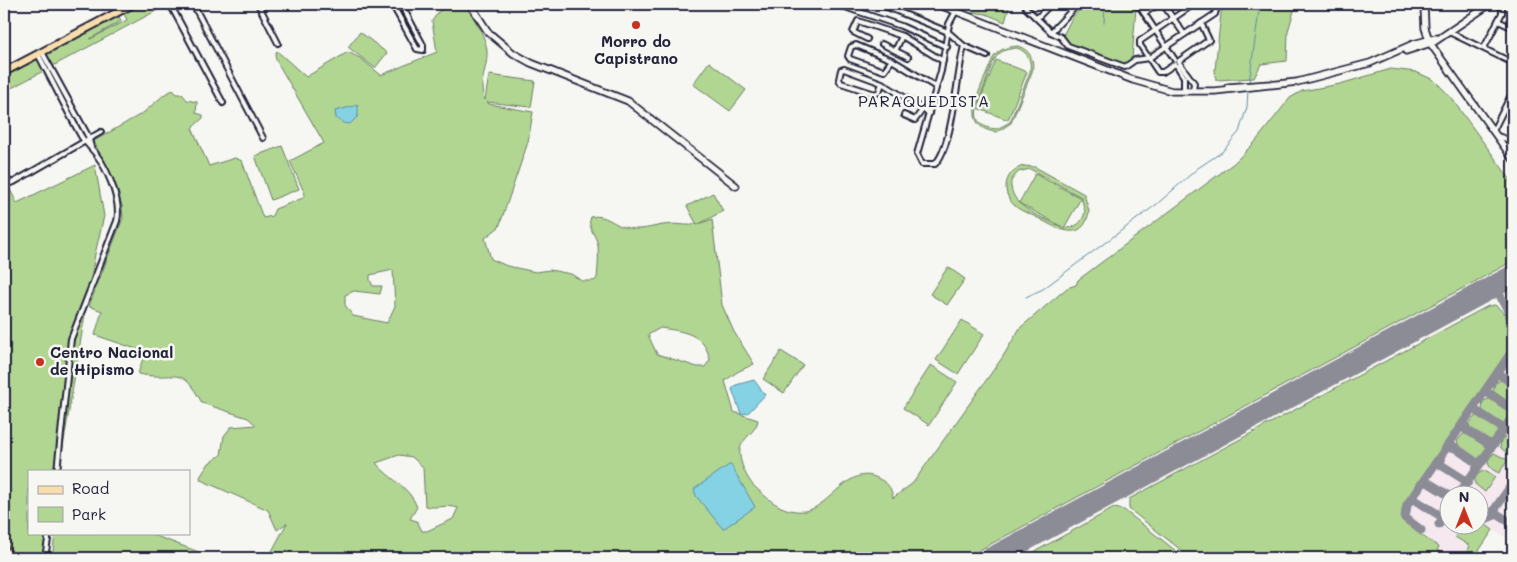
<svg xmlns="http://www.w3.org/2000/svg" width="1517" height="562" font-family="Mali,sans-serif">
  <style>
    .built { fill: #f5e8ef; fill-rule: evenodd }
    .green { fill: #b1d691; stroke: #6a7c66; fill-rule: evenodd }
    .water { fill: #85d2e5; stroke: #5d8ca1 }
    .lines { fill: none; stroke-linecap: round; stroke-linejoin: round }
    .stream { stroke: #5d8ca1; stroke-width: 1 }
    .taxiway { stroke: #8c8c96; stroke-width: 9 }
    .runway { stroke: #8c8c96; stroke-width: 22 }
    .street-casing { stroke: #22223b; stroke-width: 8 }
    .secondary-casing { stroke: #22223b; stroke-width: 9 }
    .primary-casing { stroke: #22223b; stroke-width: 10 }
    .highway-casing { stroke: #22223b; stroke-width: 11 }
    .street { stroke: #f6f6f2; stroke-width: 4 }
    .secondary { stroke: #f6f6f2; stroke-width: 5.5 }
    .primary { stroke: #f9deab; stroke-width: 6 }
    .highway { stroke: #f9deab; stroke-width: 8 }
    .poi-dot { fill: #c8321e; stroke: #f6f6f2; stroke-width: 2 }
    .labels { text-anchor: middle; stroke-width: 5; stroke-linejoin: round; paint-order: stroke }
    .poi-label { font-size: 15px; font-weight: bold; fill: #22223b; stroke: #f6f6f2 }
    .neighbourhood-label { font-size: 16px; letter-spacing: 1px; fill: #22223b; stroke: #f6f6f2 }
  </style>
  <rect width="100%" height="100%" fill="#f6f6f2"/>
  <filter id="ink" filterUnits="userSpaceOnUse"><feTurbulence type="fractalNoise" baseFrequency=".02" numOctaves="2"/><feDisplacementMap in="SourceGraphic" scale="10" xChannelSelector="R" yChannelSelector="G"/><feConvolveMatrix kernelMatrix="1 2 1 2 8 2 1 2 1" color-interpolation-filters="sRGB"/></filter>
  <g filter="url(#ink)">
    <path class="built" d="M 1513,346 L 1513,538 L 1511,541 L 1482,522 L 1474,530 L 1455,537 L 1470,546 L 1469,558 L 1455,558 L 1452,556 L 1450,558 L 1442,558 L 1444,555 L 1437,550 L 1439,546 L 1407,523 L 1402,518 L 1402,510 ZM 1450,494 L 1480,494 L 1480,524 L 1450,524 Z"/>
    <g class="green">
      <polygon points="133,4 169,4 4,92 4,77 37,59 41,64 50,60 47,54 119,16 121,21 90,39 127,20 122,10"/>
      <path d="M 452,4 L 465,5 C 473,17 486,36 487,51 C 488,69 477,83 485,100 L 489,75 L 535,81 L 531,107 L 487,102 L 489,104 L 533,112 L 528,142 L 499,227 L 485,238 L 491,259 L 507,266 L 536,272 L 550,270 L 571,274 L 582,281 L 594,281 L 597,278 C 598,268 599,256 598,246 C 597,236 586,227 591,217 C 606,213 614,226 628,228 C 641,231 650,227 663,225 C 686,222 687,230 712,219 L 722,305 L 734,332 L 754,364 L 737,372 L 725,381 L 734,412 L 758,420 C 757,431 742,438 740,449 C 738,460 747,480 755,487 C 770,501 783,513 805,511 C 830,508 850,460 881,480 C 889,484 892,490 893,498 L 913,483 L 1002,358 L 1020,328 L 1067,288 L 1076,285 L 1078,280 L 1234,163 L 1256,141 L 1290,98 L 1302,91 L 1340,84 L 1391,69 L 1416,72 L 1434,80 L 1449,95 L 1513,183 L 1513,261 L 965,558 L 272,558 L 271,553 L 287,523 L 277,530 L 268,510 L 201,480 L 200,477 L 209,463 L 221,455 L 224,436 L 231,427 L 256,425 L 248,418 L 202,403 C 180,362 177,382 138,374 L 145,352 L 95,335 L 102,311 L 89,306 L 123,218 L 122,205 L 94,141 L 143,113 L 165,94 L 173,90 L 177,94 L 182,94 L 187,100 L 197,102 L 196,113 L 203,115 L 203,118 L 192,128 L 209,166 L 235,158 L 242,161 L 263,218 L 272,216 L 275,209 L 303,198 L 305,194 L 290,161 L 324,143 L 276,60 L 275,54 L 277,51 L 306,77 L 348,52 L 360,58 L 381,75 L 437,52 L 432,21 L 439,11 ZM 393,270 L 395,306 L 387,323 L 353,316 L 345,305 L 345,295 L 354,291 L 380,294 L 382,286 L 373,286 L 370,280 L 370,275 ZM 660,328 C 682,331 705,333 710,360 L 705,367 L 697,367 L 657,354 L 648,335 ZM 399,455 L 412,457 L 423,467 L 425,506 C 436,509 446,504 458,508 L 453,519 L 427,531 L 422,531 L 417,521 L 410,519 L 417,507 C 409,486 390,480 376,463 Z"/>
      <polygon points="973,4 1010,4 1005,22 986,14 972,12"/>
      <polygon points="1087,4 1133,4 1136,8 1132,59 1125,65 1072,46 1063,35 1073,16"/>
      <polygon points="1222,4 1296,4 1288,31 1287,61 1261,64 1254,78 1216,80 1215,70"/>
      <polygon points="360,32 387,53 375,68 348,47"/>
      <path d="M 1018,46 C 1030,50 1035,60 1032,72 L 1011,123 L 997,132 C 955,128 984,83 992,60 C 998,49 1006,47 1018,46 ZM 1017,48 C 1028,52 1032,61 1030,72 L 1010,122 L 997,129 C 964,127 979,101 986,82 C 989,74 992,60 999,54 C 1004,49 1011,49 1017,48 Z"/>
      <polygon points="996,60 1027,72 1008,120 977,108"/>
      <polygon points="709,62 746,90 730,111 693,84"/>
      <polygon points="282,146 299,189 271,200 255,156"/>
      <polygon points="95,165 104,216 95,254 59,471 29,471 29,533 48,533 44,558 17,558 4,540 4,178 17,203"/>
      <path d="M 1024,166 L 1035,167 L 1084,194 L 1089,211 C 1084,245 1056,228 1038,218 C 1030,214 1020,211 1014,205 C 1000,192 1005,170 1024,166 ZM 1030,169 L 1081,197 L 1085,211 C 1083,223 1076,228 1064,228 C 1044,218 1008,207 1011,181 L 1018,172 Z"/>
      <polygon points="1035,174 1081,198 1064,228 1019,203"/>
      <polygon points="713,193 723,211 697,225 687,206"/>
      <polygon points="948,267 965,279 947,305 930,294"/>
      <path d="M 1495,305 C 1508,314 1513,331 1513,346 L 1402,510 C 1401,526 1427,538 1439,547 L 1437,550 L 1445,555 L 1442,558 L 1191,558 L 1129,509 L 1129,499 L 1488,306 Z"/>
      <polygon points="962,320 984,334 958,374 936,360"/>
      <polygon points="781,351 803,365 784,393 763,379"/>
      <polygon points="931,365 957,382 929,425 903,408"/>
      <polygon points="1501,380 1513,388 1513,405 1493,391 1495,383"/>
      <polygon points="1492,398 1510,410 1512,414 1506,423 1501,423 1482,410 1483,401"/>
      <polygon points="1475,416 1480,416 1498,428 1497,437 1488,441 1470,428 1469,424"/>
      <polygon points="1463,434 1467,434 1485,446 1486,455 1477,459 1459,447 1457,441"/>
      <polygon points="1506,436 1513,438 1513,451 1510,456 1500,447 1501,440"/>
      <path d="M 1494,453 L 1508,460 L 1499,473 C 1493,470 1488,468 1488,460 Z"/>
      <path d="M 1483,471 L 1487,471 L 1495,477 L 1485,492 L 1475,484 C 1474,477 1477,474 1483,471 Z"/>
      <polygon points="1114,508 1124,510 1185,558 1023,558"/>
      <polygon points="1482,522 1493,530 1474,558 1469,558 1465,554 1470,546 1455,537 1462,529 1474,530"/>
      <polygon points="55,533 148,533 215,558 49,558 53,551"/>
    </g>
    <g class="water">
      <polygon points="358,105 358,116 350,124 343,123 336,118 335,111"/>
      <polygon points="754,380 765,395 748,413 741,414 732,389 736,385"/>
      <polygon points="729,465 731,465 755,507 723,529 696,496 694,489"/>
    </g>
    <g class="lines">
      <g class="stream">
        <polyline points="1104,23 1105,4"/>
        <polyline points="1249,83 1260,4"/>
        <polyline points="1026,297 1043,289 1157,204 1198,168 1222,152 1239,132 1247,107 1248,90"/>
      </g>
      <g class="taxiway">
        <polyline points="1495,286 1513,320"/>
        <polyline points="1498,373 1513,384"/>
        <polyline points="1485,391 1513,410"/>
        <polyline points="1473,409 1504,429"/>
        <polyline points="1464,422 1465,429 1491,445 1495,443"/>
        <polyline points="1446,448 1454,447 1477,463 1483,461"/>
        <polyline points="1440,457 1441,465 1468,482"/>
        <polyline points="1424,480 1450,496"/>
        <polyline points="1459,494 1513,416"/>
        <polyline points="1412,498 1444,518"/>
        <polyline points="1490,516 1513,483"/>
        <polyline points="1480,521 1497,514 1513,524"/>
        <polyline points="1439,524 1450,509"/>
        <polyline points="1461,524 1470,527 1476,524"/>
        <polyline points="1421,530 1405,518 1407,505 1513,350"/>
        <polyline points="1001,554 1004,558"/>
      </g>
      <polyline class="runway" points="992,558 1513,276"/>
      <g class="street-casing">
        <g id="street">
          <polyline points="170,4 223,103"/>
          <polyline points="193,4 263,138"/>
          <polyline points="258,4 278,43"/>
          <polyline points="338,4 354,4"/>
          <polyline points="392,4 417,49 423,50 423,45 401,4"/>
          <polyline points="836,4 901,26 947,47"/>
          <polyline points="876,4 886,7 889,4"/>
          <polyline points="1025,4 1026,8 1051,32 1061,37 1068,46 1125,67 1135,60 1149,58 1215,14 1216,10 1213,4"/>
          <polyline points="1138,4 1175,60"/>
          <polyline points="1163,4 1184,34"/>
          <polyline points="887,7 948,32 964,46 987,56"/>
          <path d="M 956,11 L 949,24 L 941,71 L 917,154 L 922,164 L 935,164 C 953,147 957,72 964,46"/>
          <polyline points="1144,13 1159,4"/>
          <polyline points="1037,18 1051,4"/>
          <polyline points="1498,21 1513,28"/>
          <polyline points="1051,32 1078,4"/>
          <polyline points="1449,32 1513,63"/>
          <polyline points="867,39 853,32 858,21 902,36 943,61"/>
          <polyline points="882,44 908,57"/>
          <polyline points="1484,48 1502,13 1502,8 1498,4"/>
          <polyline points="896,49 902,36"/>
          <polyline points="42,52 88,136 91,147"/>
          <path d="M 38,54 C 52,81 66,109 81,136 C 83,140 87,143 90,147 C 105,162 122,200 117,221 L 71,339 L 57,471"/>
          <polyline points="892,60 884,71 850,59 848,56 851,47 856,45 892,60 936,87"/>
          <polyline points="1179,61 1209,40 1201,23"/>
          <polyline points="1175,64 1163,72 1158,72 1140,45 1140,41 1194,4"/>
          <polyline points="1180,64 1194,83 1193,91"/>
          <polyline points="1177,66 1184,77 1184,91"/>
          <polyline points="882,83 879,92 875,94 841,83 839,79 841,70 844,69 882,83 929,113"/>
          <polyline points="904,115 915,120 923,109"/>
          <polyline points="1493,131 1513,91"/>
          <polyline points="1497,136 1513,141"/>
          <polyline points="4,174 10,183 14,182 101,132"/>
          <polyline points="45,558 49,533"/>
        </g>
      </g>
      <g class="secondary-casing">
        <g id="secondary">
          <polyline points="470,4 488,32 513,53 531,63 628,101 736,186"/>
          <polyline points="937,4 1133,80 1172,91 1215,91 1297,82 1370,63 1413,44 1436,38"/>
          <polyline points="1424,4 1425,28 1430,43 1513,159"/>
          <polyline points="1406,51 1434,42 1490,4"/>
          <polyline points="1228,87 1271,84"/>
        </g>
      </g>
      <g class="primary-casing">
        <polyline id="primary" points="4,72 133,4"/>
      </g>
      <g class="highway-casing">
        <polyline id="highway" points="4,550 10,558"/>
      </g>
      <use href="#street" class="street"/>
      <use href="#secondary" class="secondary"/>
      <use href="#primary" class="primary"/>
      <use href="#highway" class="highway"/>
    </g>
  </g>
  <g class="poi-dot">
    <circle cx="636" cy="25" r="5"/>
    <circle cx="40" cy="362" r="5"/>
  </g>
  <g class="labels">
    <g class="poi-label">
      <text x="636" y="47">Morro do<tspan x="636" dy="17">Capistrano</tspan></text>
      <text x="50" y="358" text-anchor="start">Centro Nacional<tspan x="50" dy="17">de Hipismo</tspan></text>
    </g>
    <g class="neighbourhood-label">
      <text x="924" y="107">PARAQUEDISTA</text>
    </g>
  </g>
  <rect width="1517" height="562" fill="none" stroke="#f6f6f2" stroke-width="20"/>
  <rect x="10" y="10" width="1497" height="542" fill="none" stroke="#22223b" stroke-width="2" filter="url(#ink)"/>
  <rect x="28" y="470" width="162" height="65" fill="#f6f6f2" stroke="#a1a1a9"/>
  <rect x="38" y="486" width="25" height="8" fill="#f9deab" stroke="#a1a1a9"/>
  <text x="72" y="494" font-size="15" fill="#22223b">Road</text>
  <rect x="38" y="507" width="25" height="15" fill="#b1d691" stroke="#a1a1a9"/>
  <text x="72" y="520" font-size="15" fill="#22223b">Park</text>
  <g transform="translate(1464 510)"><circle r="24" fill="#f6f6f2" stroke="#a1a1a9"/>
  <path d="M0-4L9 19L0 12L-9 19Z" fill="#c8321e"/>
  <text y="-8" font-size="14" font-weight="bold" text-anchor="middle" fill="#22223b">N</text>
  </g>
</svg>
